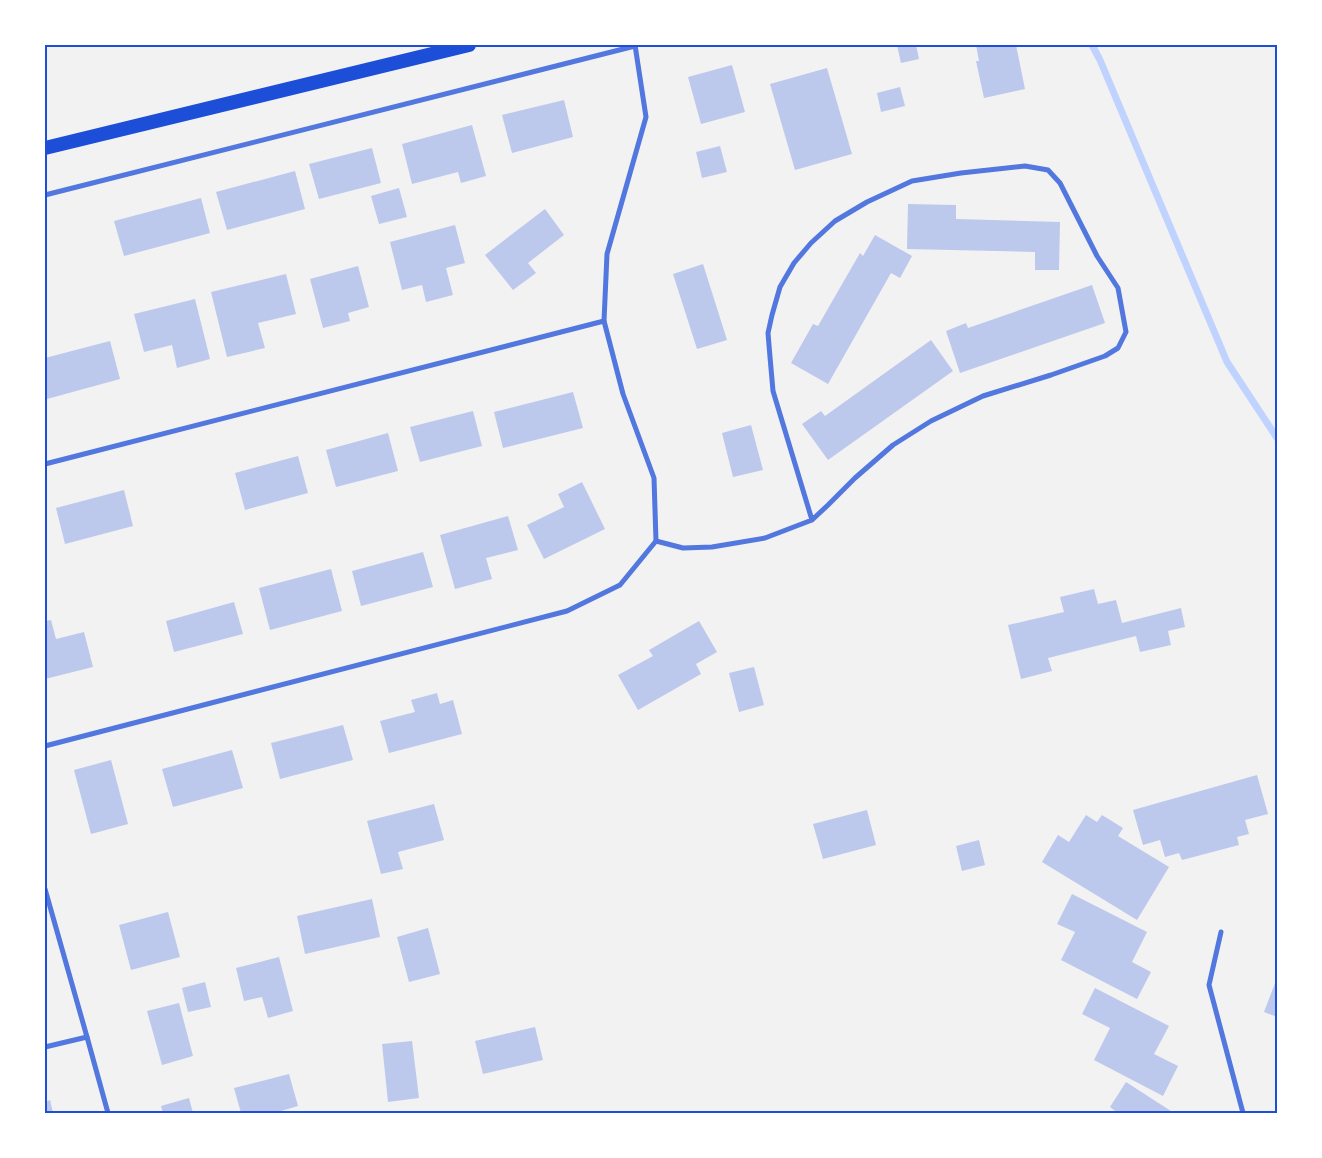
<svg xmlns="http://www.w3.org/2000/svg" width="1322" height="1158" font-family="Manrope,sans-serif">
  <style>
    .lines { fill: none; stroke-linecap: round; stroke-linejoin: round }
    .stream { stroke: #bfd3fe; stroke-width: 7 }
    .building { fill: #bdc9ec }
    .minor { stroke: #5277de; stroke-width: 5 }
    .trunk { stroke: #1d4ed8; stroke-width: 14 }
    .neatline { fill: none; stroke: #1d4ed8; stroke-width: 2 }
  </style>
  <rect width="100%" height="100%" fill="#f2f2f2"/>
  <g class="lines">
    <polyline class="stream" points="1092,45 1100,60 1227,362 1277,438"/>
  </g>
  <g class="building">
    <polygon points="897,45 916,45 919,59 901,63"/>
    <polygon points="976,45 1016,45 1025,89 984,98 976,61 979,61"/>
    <polygon points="732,65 745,112 701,124 688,77"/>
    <polygon points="827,68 852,154 795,170 770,84"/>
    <polygon points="900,87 905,106 881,112 877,93"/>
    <polygon points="564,100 573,137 512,153 502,115"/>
    <polygon points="472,125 486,176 461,183 458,172 412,184 402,144"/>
    <polygon points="720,146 727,172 702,178 696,152"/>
    <polygon points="372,148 381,183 319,199 309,164"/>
    <polygon points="295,171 305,209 227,230 216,192"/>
    <polygon points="399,188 407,217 379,224 371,196"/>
    <polygon points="201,198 210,233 124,256 114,221"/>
    <polygon points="908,204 956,205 956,219 1060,222 1059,270 1035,270 1035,252 907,249"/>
    <polygon points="545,209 564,235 528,263 536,273 513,290 485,255"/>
    <polygon points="455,225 465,263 446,268 453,295 426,302 422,285 402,290 390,242"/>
    <polygon points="875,235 912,256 900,278 891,273 828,384 791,363 813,324 818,326 860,253 863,256"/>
    <polygon points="703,264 727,340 697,349 673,274"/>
    <polygon points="358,266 369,307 348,313 350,321 323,328 310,279"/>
    <polygon points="286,274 296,314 258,323 265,348 227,357 211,292"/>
    <polygon points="1092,285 1105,323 960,373 946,331 966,323 968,328"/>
    <polygon points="195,299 210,359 177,368 172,345 144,352 134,314"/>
    <polygon points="931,340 953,371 828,460 802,424 821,411 825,416"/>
    <polygon points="110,341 120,379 47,399 45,392 45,358"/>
    <polygon points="573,392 583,428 503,448 494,412"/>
    <polygon points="473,411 482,446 420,462 410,427"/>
    <polygon points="751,425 763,470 733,477 722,433"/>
    <polygon points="388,433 398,471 336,487 326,450"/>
    <polygon points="298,456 308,493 245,510 235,473"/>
    <polygon points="582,482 605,529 544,559 527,525 564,507 558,494"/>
    <polygon points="124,490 133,526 65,544 56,508"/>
    <polygon points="508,516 518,550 486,558 492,579 455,589 440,535"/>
    <polygon points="423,552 433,587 361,606 352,571"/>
    <polygon points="331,569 342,611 270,630 259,588"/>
    <polygon points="1094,589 1098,604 1116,600 1122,623 1181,608 1185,627 1168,631 1171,645 1140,652 1136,636 1048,658 1052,671 1021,679 1008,625 1064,612 1060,597"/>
    <polygon points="234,602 243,634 174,652 166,621"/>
    <polygon points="51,620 56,639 84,632 93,667 45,679 45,621"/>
    <polygon points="699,621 717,652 696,664 701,674 638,710 618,675 653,656 649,650"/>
    <polygon points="754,667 764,705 739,712 729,673"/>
    <polygon points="437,693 440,704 453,700 462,734 389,753 380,721 415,712 411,700"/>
    <polygon points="343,725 353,760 280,779 271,743"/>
    <polygon points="232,750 243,788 173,807 162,769"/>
    <polygon points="111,760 128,824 91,834 74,770"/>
    <polygon points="1257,775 1268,814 1245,820 1249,834 1237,837 1239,845 1182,860 1179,853 1165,857 1160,840 1143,845 1133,810"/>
    <polygon points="434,804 444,840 398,852 403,869 381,874 367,821"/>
    <polygon points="867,810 876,845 823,859 813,824"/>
    <polygon points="1086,815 1097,822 1102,815 1123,828 1118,836 1169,867 1137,920 1042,862 1058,835 1069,842"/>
    <polygon points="979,840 985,865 962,871 956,846"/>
    <polygon points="1072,894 1147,932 1132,962 1151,972 1137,999 1061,960 1075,932 1057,924"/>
    <polygon points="372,899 380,937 305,954 297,916"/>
    <polygon points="168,912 180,957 131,970 119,925"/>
    <polygon points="428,928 440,974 409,982 397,937"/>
    <polygon points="279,957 293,1011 268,1018 262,997 244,1001 236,968"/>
    <polygon points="1277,978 1277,1017 1264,1012"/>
    <polygon points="205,982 211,1007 188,1012 182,988"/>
    <polygon points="1095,988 1169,1026 1154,1054 1178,1066 1163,1096 1094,1060 1110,1028 1082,1014"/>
    <polygon points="179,1003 193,1056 162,1065 147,1011"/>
    <polygon points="535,1027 543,1060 483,1074 475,1041"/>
    <polygon points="412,1041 419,1098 388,1102 382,1044"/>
    <polygon points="289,1074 298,1106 274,1113 241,1113 234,1088"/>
    <polygon points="1126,1082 1174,1113 1118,1113 1110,1107"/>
    <polygon points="189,1098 193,1113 163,1113 161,1106"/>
    <polygon points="50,1100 53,1113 45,1113 45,1102"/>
  </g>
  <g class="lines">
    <g class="minor">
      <polyline points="45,195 635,46"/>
      <polyline points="45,464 604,321"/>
      <polyline points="656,541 683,548 712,547 765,538 812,520 828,505 855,478 893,445 931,421 983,396 1051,375 1105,356 1118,348 1126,332 1118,288 1097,256 1060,183 1048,170 1025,166 961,173 912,181 867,202 835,221 811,243 794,263 780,287 772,315 768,333 770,357 773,391 812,520"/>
      <polyline points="45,746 567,611 620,585 656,541 654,478 623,394 604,321 607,254 646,117 635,45"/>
      <polyline points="45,889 87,1037 108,1113"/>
      <polyline points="1221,932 1209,985 1243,1113"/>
      <polyline points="45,1047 87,1037"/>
    </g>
    <polyline class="trunk" points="45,148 469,45"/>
  </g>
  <rect width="1322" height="1158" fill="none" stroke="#ffffff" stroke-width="92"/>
  <rect x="46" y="46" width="1230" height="1066" class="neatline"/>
</svg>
